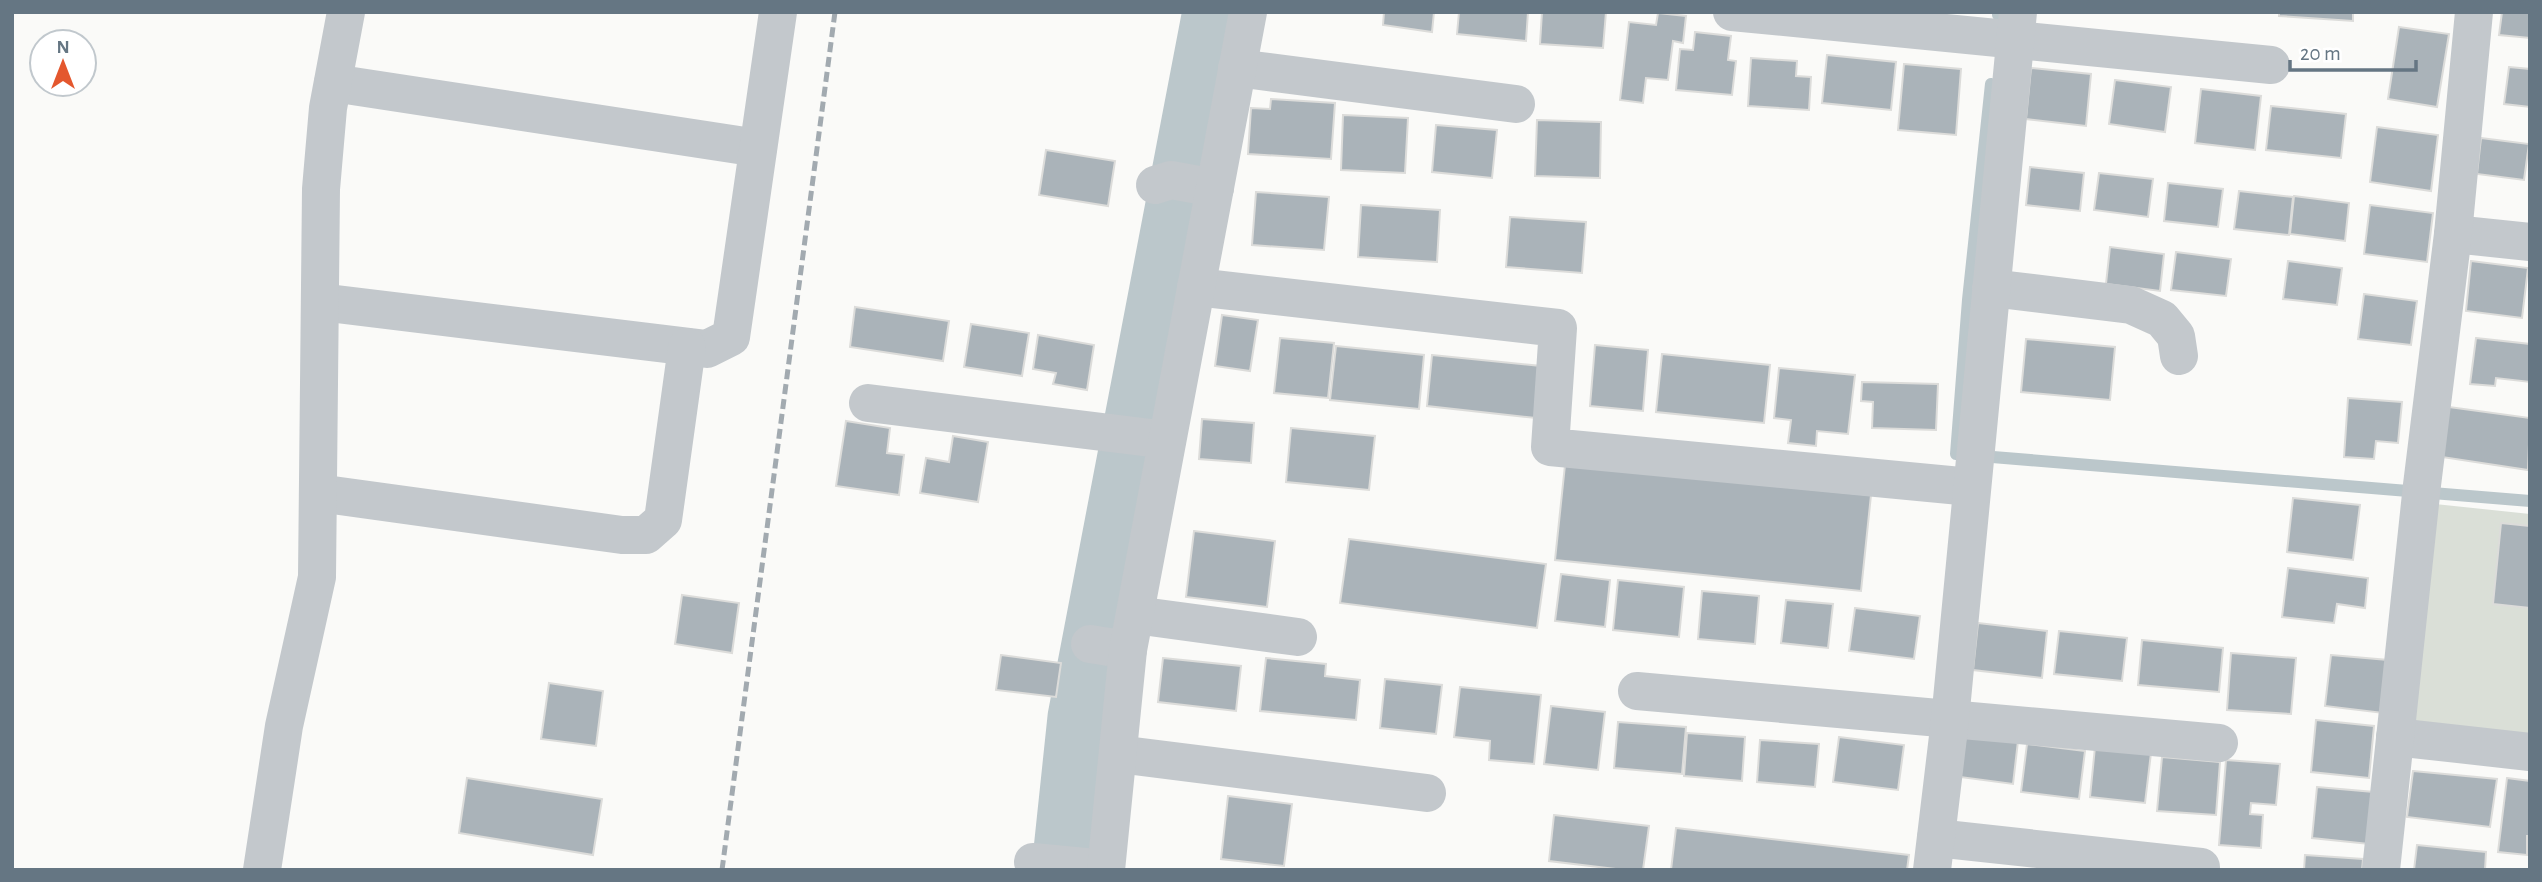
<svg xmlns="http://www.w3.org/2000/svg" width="2542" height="882" font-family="'Alegreya Sans',sans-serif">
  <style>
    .green { fill: #dadfd7 }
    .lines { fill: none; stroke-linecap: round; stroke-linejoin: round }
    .stream { stroke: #bbc7cb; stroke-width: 12 }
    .river { stroke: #bbc7cb; stroke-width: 75 }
    .building { fill: #aab3b9; stroke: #dcdcda; stroke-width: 2 }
    .minor { stroke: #c3c8cc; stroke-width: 38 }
    .rail { stroke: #a2aab0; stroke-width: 5; stroke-dasharray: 10 5; stroke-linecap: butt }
  </style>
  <rect width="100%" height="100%" fill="#fafaf8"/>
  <polygon class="green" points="2435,504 2530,514 2530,734 2412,721"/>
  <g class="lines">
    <g class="stream">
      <polyline points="1998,15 1998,12"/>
      <polyline points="1991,84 1968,300 1956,454 2530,501"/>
    </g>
    <polyline class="river" points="1069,870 1085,718 1220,12"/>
  </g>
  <g class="building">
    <polygon points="1384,12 1434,12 1432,32 1383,25"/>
    <polygon points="1459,12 1528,12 1526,41 1457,34"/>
    <polygon points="1542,12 1606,12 1603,48 1540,44"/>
    <polygon points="2279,12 2353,12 2353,21 2279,16"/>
    <polygon points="2502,12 2530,12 2530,38 2499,35"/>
    <polygon points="1658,13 1686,16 1683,43 1673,41 1668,80 1646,78 1643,103 1620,100 1629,22 1656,25"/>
    <polygon points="2399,27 2449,34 2437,107 2388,99"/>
    <polygon points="1695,32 1731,36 1728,60 1736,61 1732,95 1676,90 1680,49 1693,50"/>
    <polygon points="1827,55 1896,62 1891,110 1822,103"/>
    <polygon points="1751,58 1797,61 1796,76 1811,77 1809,110 1748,106"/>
    <polygon points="1904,64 1961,69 1956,135 1898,130"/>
    <polygon points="2509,67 2530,69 2530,107 2504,104"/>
    <polygon points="2031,68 2091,74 2086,126 2026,119"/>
    <polygon points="2115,80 2171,87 2165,132 2109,124"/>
    <polygon points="2201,89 2261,96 2255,150 2195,143"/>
    <polygon points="1271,99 1335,103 1331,159 1248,154 1251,108 1270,109"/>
    <polygon points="2271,106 2346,114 2341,158 2266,150"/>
    <polygon points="1343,115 1408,118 1405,173 1341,170"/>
    <polygon points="1537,120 1601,122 1600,178 1535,176"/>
    <polygon points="1436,125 1497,130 1492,178 1432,172"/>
    <polygon points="2377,127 2438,135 2431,191 2370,182"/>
    <polygon points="2481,138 2529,144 2524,180 2477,174"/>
    <polygon points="1046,150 1115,161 1108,206 1039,195"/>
    <polygon points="2030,167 2084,173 2080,211 2026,205"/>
    <polygon points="2099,173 2153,179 2148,217 2094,210"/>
    <polygon points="2168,183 2223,189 2218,227 2164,221"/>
    <polygon points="2239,191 2293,197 2289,235 2234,229"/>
    <polygon points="1256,192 1329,197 1324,250 1252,245"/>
    <polygon points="2294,196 2349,203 2345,241 2290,234"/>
    <polygon points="1361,205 1440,210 1437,262 1358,257"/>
    <polygon points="2370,205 2433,213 2427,262 2364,254"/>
    <polygon points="1510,217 1586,222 1582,273 1506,267"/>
    <polygon points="2110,247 2164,254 2160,291 2106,284"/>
    <polygon points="2176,252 2231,259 2226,296 2171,290"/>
    <polygon points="2288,261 2342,268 2337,305 2283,299"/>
    <polygon points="2471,261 2528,268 2522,318 2466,311"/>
    <polygon points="2364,294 2417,301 2411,345 2358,339"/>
    <polygon points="855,307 949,321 943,361 850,347"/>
    <polygon points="1222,315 1258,320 1250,371 1215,366"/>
    <polygon points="971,324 1029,333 1022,376 964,367"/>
    <polygon points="1038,335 1094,345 1087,390 1053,384 1056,373 1033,369"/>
    <polygon points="1280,338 1334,343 1328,398 1274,393"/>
    <polygon points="2476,338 2530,344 2530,382 2496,378 2495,386 2470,384"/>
    <polygon points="2026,339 2115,347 2110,400 2021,392"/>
    <polygon points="1595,345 1648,350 1643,411 1590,406"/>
    <polygon points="1336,346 1424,355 1419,409 1330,400"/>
    <polygon points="1662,354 1770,365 1764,423 1656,412"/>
    <polygon points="1432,355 1541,366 1536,418 1427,406"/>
    <polygon points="1779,368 1855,375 1848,434 1817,431 1816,446 1788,443 1791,420 1774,418"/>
    <polygon points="1862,382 1938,384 1936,430 1872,428 1873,402 1861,401"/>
    <polygon points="2348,398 2402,402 2398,443 2376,441 2374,459 2344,457"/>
    <polygon points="2449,407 2530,418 2528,470 2442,457"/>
    <polygon points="1202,419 1254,423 1251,463 1199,459"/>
    <polygon points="846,421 890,428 887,453 904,455 899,495 836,486"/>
    <polygon points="1291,428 1375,436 1369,490 1286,482"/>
    <polygon points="953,436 988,442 978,502 920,493 926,458 949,462"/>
    <polygon points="1565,465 1871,495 1861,591 1555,560"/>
    <polygon points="2293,498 2360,505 2353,560 2287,552"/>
    <polygon points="2501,523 2530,526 2530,608 2493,604"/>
    <polygon points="1194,531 1275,541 1267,607 1186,597"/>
    <polygon points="1349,539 1546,564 1537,628 1340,603"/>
    <polygon points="2288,568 2368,578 2365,608 2337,604 2334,623 2282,617"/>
    <polygon points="1561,574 1610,580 1605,627 1555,621"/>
    <polygon points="1618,580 1684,587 1679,637 1613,630"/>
    <polygon points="1702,591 1759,596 1755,644 1698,639"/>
    <polygon points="682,595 739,603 732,653 675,644"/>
    <polygon points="1786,600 1833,604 1828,648 1781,643"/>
    <polygon points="1855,608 1920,616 1914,659 1849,651"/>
    <polygon points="1978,623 2047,631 2042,678 1973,670"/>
    <polygon points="2059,631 2127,638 2122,681 2054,674"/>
    <polygon points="2142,640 2223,648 2219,692 2138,685"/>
    <polygon points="2231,653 2296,658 2291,714 2227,710"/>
    <polygon points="1001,655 1061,663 1056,697 996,690"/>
    <polygon points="2331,655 2388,660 2383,713 2325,706"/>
    <polygon points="1163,658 1241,666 1236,711 1158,702"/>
    <polygon points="1266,658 1326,664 1325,676 1360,680 1356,720 1260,711"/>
    <polygon points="1385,679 1442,685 1436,734 1380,728"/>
    <polygon points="549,683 603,691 596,746 541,739"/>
    <polygon points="1460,687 1541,695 1534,764 1489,760 1490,741 1454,737"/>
    <polygon points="1551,706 1605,712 1598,770 1544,764"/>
    <polygon points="2316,720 2374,726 2369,778 2311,772"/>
    <polygon points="1618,722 1686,727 1682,774 1614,768"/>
    <polygon points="1687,733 1745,737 1742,781 1684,776"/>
    <polygon points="1966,734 2018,741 2013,784 1960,777"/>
    <polygon points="1839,737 1904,745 1898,790 1833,782"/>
    <polygon points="1760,740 1819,744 1815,787 1757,782"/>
    <polygon points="2027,744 2085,751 2079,799 2021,792"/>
    <polygon points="2095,747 2151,753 2145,803 2090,797"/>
    <polygon points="2162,757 2220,762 2216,815 2157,811"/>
    <polygon points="2226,760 2280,764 2276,805 2251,803 2250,814 2263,815 2261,848 2219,845"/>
    <polygon points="2413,771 2497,779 2490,827 2407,817"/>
    <polygon points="467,778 602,799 593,855 459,833"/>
    <polygon points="2507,778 2530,781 2530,836 2527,836 2527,855 2498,852"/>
    <polygon points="2317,787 2374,792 2369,844 2312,838"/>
    <polygon points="1228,796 1292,804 1284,866 1221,859"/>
    <polygon points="1554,815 1649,826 1643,870 1624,870 1549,861"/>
    <polygon points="1676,828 1909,855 1907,870 1671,870"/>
    <polygon points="2417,845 2486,852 2485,870 2414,870"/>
    <polygon points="2305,855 2363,859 2362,870 2304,870"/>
  </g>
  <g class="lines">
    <g class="minor">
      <polyline points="1732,12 2271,65"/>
      <polyline points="1237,68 1516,104"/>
      <polyline points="333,83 758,148"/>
      <polyline points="1155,185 1171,180 1215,188"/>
      <polyline points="2453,234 2530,242"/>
      <polyline points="1196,287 1558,328 1550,447 1971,487"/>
      <polyline points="1991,288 2131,305 2162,319 2176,336 2179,356"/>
      <polyline points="320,302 707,349 731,337 778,12"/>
      <polyline points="868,403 1167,440"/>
      <polyline points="318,493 622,535 646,535 663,520 687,347"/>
      <polyline points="1135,615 1298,637"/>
      <polyline points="1090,644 1128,650"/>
      <polyline points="1637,691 2219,743"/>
      <polyline points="2395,737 2530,752"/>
      <polyline points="1118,754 1427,793"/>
      <polyline points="1936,838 2201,867"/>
      <polyline points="1033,862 1106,869"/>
      <polyline points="262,870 284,726 317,577 321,189 328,108 346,12"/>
      <polyline points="1106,870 1128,650 1248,12"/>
      <polyline points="1932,870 1950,720 2018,12"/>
      <polyline points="2381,870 2422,485 2453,234 2474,12"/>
    </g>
    <polyline class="rail" points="722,870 835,12"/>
  </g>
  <rect width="2542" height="882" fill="none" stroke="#657683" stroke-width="28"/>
  <g transform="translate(63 63)"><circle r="33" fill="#ffffff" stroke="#c1c8cd" stroke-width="2"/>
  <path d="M0-5L12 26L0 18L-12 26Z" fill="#e4572e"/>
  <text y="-10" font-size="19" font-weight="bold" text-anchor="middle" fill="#657683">N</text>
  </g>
  <path d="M2290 60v10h126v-10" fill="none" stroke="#657683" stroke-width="3.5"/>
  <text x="2300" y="60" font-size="21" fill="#657683" stroke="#ffffff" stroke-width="5" paint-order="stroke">20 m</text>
</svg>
